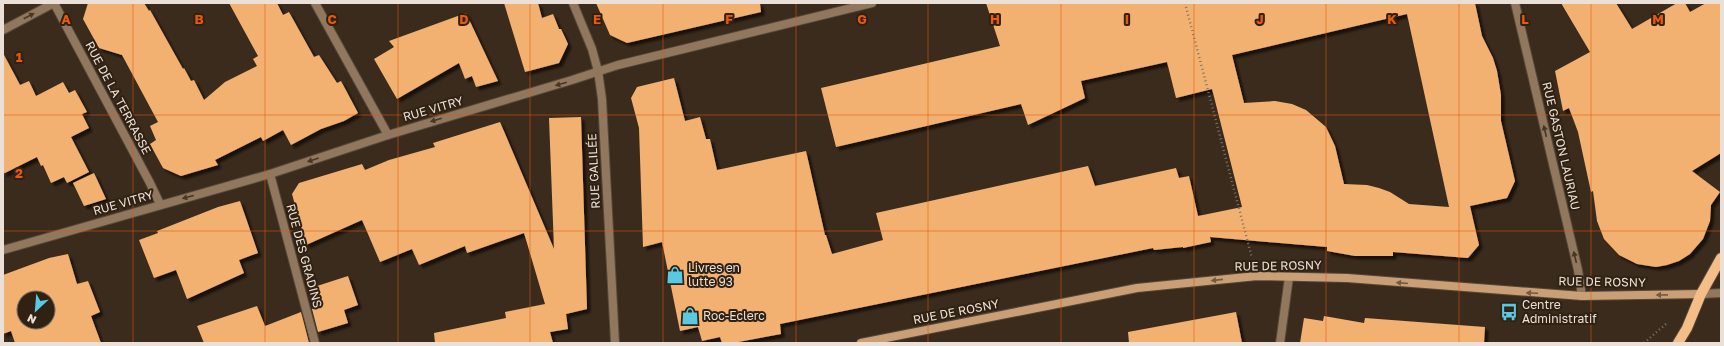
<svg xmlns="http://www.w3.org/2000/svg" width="1724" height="346" font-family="'Golos Text',sans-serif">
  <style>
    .building { fill: #f2b16f; fill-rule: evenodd; filter: url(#shadow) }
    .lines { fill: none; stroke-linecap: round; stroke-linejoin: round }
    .street-casing { stroke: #56483a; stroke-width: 10 }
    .secondary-casing { stroke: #56483a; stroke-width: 10 }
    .primary-casing { stroke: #56483a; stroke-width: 12 }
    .path { stroke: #807366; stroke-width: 2.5; stroke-dasharray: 1 3; stroke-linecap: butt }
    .street { stroke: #91775d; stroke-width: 8 }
    .secondary { stroke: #ca9f75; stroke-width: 8 }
    .primary { stroke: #f5be87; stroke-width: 10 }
    .oneway { fill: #483625 }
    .oneway2 { fill: #755a3f }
    .grid { fill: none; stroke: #e8590c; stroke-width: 1; stroke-opacity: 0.55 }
    .labels { text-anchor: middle; stroke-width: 4; stroke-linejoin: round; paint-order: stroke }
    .street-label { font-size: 12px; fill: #eae0d7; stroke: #302112 }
    .poi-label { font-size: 12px; fill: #eae0d7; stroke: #302112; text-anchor: start }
    .grid-label { font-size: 13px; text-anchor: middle; font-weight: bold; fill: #e8590c; stroke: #302112; stroke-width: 4; stroke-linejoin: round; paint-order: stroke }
  </style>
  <defs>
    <filter id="shadow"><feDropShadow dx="3.5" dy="3.5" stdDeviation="1" flood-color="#0009"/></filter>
  </defs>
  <rect width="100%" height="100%" fill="#3a2b1c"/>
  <g class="building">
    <polygon points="88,3 144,3 149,11 150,10 183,69 184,68 191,81 194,80 204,100 225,82 257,66 253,59 258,56 229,3 277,3 283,15 289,12 314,57 319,55 337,83 341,81 358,113 344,121 321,129 291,145 283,130 263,141 261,137 215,160 218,165 181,176 163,168 150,144 156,140 150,126 158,122 122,55 99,48 83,19"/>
    <polygon points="504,3 538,3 542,18 553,14 559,29 561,29 568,44 559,63 525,72"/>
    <polygon points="596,3 760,3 761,12 627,43 610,35"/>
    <path d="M 986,3 L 1475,3 L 1482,36 L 1493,58 L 1497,71 L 1501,95 L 1501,121 L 1515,181 L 1507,198 L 1470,206 L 1479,245 L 1468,258 L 1393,252 L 1393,256 L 1355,256 L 1327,251 L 1327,247 L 1210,237 L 1211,242 L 1183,248 L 1183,247 L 1154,250 L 1153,248 L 780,324 L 781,334 L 733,343 L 722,343 L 720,337 L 702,341 L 698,327 L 680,331 L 662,242 L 643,247 L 639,128 L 631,98 L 637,87 L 674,78 L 685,121 L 700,117 L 706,139 L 710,139 L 717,170 L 806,151 L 825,235 L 826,235 L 832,254 L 883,240 L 876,213 L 1088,166 L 1095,186 L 1176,168 L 1179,178 L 1189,176 L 1198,216 L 1242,207 L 1212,89 L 1176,98 L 1167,62 L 1081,81 L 1085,98 L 1028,125 L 1021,104 L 836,147 L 821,88 L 1000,46 ZM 1407,14 L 1449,207 L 1409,204 L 1390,192 L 1379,188 L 1367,185 L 1344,184 L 1335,146 L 1326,127 L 1306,110 L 1292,104 L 1275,101 L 1244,103 L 1232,55 Z"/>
    <polygon points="1561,3 1616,3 1632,29 1677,3 1685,3 1690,12 1706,3 1721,3 1721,153 1692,171 1720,192 1711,205 1710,221 1703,239 1690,254 1679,261 1667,265 1656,267 1637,264 1619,255 1604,239 1597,221 1593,191 1591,192 1578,132 1569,108 1563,111 1555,71 1590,52"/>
    <polygon points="466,13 498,81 476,87 472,76 465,79 459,63 397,99 374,59 394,47 389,41"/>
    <polygon points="3,53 20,85 29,81 36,96 63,82 69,93 75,90 87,112 82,114 89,128 71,137 89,172 67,183 64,177 51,183 43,165 41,166 37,157 3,174"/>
    <polygon points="581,117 587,309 566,314 568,329 550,332 553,343 435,343 434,333 506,318 505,312 545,304 524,233 467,253 465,246 419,265 412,249 380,262 362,220 306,245 292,194 299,183 362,164 365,170 389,160 435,147 433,143 500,122 554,249 549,118"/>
    <polygon points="94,173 106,199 84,206 73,183"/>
    <polygon points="240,201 258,253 239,260 244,273 187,299 176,270 154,278 139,240 158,233 157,231 218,207"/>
    <path d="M 68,254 L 77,284 L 88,281 L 100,312 L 91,316 L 101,343 L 15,343 L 11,331 L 3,334 L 3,275 L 49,258 ZM 24,298 L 48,298 L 48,322 L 24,322 Z"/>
    <polygon points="348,276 358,305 344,310 348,323 318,332 312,309 322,305 317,286"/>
    <polygon points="257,306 265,326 301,312 309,343 204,343 197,326"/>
    <polygon points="1236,312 1242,343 1129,343 1128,332"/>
    <polygon points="1324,316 1364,323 1365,318 1485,327 1484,343 1300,343 1304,318 1323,321"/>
  </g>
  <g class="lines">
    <g class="street-casing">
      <g id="street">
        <polyline points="54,3 150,183 160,204"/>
        <polyline points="315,3 388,135"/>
        <polyline points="573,3 592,49 598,71 602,99 615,343"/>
        <polyline points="1515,3 1578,270 1582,296"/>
        <polyline points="3,30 54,3"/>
        <polyline points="270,174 315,343"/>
        <polyline points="3,250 270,174 388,135 572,80 618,65 872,3"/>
        <polyline points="1701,294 1721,293"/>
        <polyline points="1280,343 1289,277"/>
      </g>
    </g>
    <g class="secondary-casing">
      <polyline id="secondary" points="861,343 1137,288 1257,276 1347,278 1582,296 1701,294"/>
    </g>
    <g class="primary-casing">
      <polyline id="primary" points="1678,343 1687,328 1701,294 1721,258"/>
    </g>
    <g class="path">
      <polyline points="1185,3 1252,258"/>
      <polyline points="1644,343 1666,324"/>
    </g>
    <use href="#street" class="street"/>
    <use href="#secondary" class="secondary"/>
    <use href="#primary" class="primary"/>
  </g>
  <defs><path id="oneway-solid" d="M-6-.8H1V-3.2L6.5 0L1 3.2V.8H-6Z"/></defs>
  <g class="oneway">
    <use href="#oneway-solid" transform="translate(29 16) rotate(-28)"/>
    <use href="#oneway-solid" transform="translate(561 84) rotate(164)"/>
    <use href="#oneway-solid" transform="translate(436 120) rotate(164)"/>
    <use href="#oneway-solid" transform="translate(1545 131) rotate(-103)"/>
    <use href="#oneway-solid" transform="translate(313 160) rotate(161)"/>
    <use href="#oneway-solid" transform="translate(188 197) rotate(165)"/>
    <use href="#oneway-solid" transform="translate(1575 257) rotate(-103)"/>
  </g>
  <g class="oneway2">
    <use href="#oneway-solid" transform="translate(1217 280) rotate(174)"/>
    <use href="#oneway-solid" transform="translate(1402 283) rotate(-175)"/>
    <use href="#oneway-solid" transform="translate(1532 293) rotate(-177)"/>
    <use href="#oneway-solid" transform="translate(1662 295) rotate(179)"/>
  </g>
  <path class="grid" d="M 133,3 L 133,343M 265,3 L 265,343M 398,3 L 398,343M 530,3 L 530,343M 663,3 L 663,343M 796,3 L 796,343M 928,3 L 928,343M 1061,3 L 1061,343M 1194,3 L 1194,343M 1326,3 L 1326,343M 1459,3 L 1459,343M 1591,3 L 1591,343M 3,115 L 1721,115M 3,231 L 1721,231"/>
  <defs>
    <g id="shop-bare" transform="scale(1.38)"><path d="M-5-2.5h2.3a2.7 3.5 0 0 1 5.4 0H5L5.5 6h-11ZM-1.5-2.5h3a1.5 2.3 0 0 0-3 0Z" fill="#58c9e3" stroke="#302112" stroke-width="2.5" paint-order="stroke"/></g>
    <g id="bus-bare" transform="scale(1.38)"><path d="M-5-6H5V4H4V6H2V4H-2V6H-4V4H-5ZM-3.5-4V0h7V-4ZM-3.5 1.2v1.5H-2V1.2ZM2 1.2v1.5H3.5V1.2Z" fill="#58c9e3" stroke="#302112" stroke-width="2.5" paint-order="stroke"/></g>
  </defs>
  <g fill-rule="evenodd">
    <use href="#shop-bare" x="675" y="275"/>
    <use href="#bus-bare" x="1509" y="312"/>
    <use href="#shop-bare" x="690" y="316"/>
  </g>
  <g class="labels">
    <g class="street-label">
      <text transform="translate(118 98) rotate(62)" y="4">RUE DE LA TERRASSE</text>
      <text transform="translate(433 109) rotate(-16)" y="4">RUE VITRY</text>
      <text transform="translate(1561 146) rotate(77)" y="4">RUE GASTON LAURIAU</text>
      <text transform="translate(594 171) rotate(-93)" y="4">RUE GALILÉE</text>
      <text transform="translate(123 203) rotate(-16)" y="4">RUE VITRY</text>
      <text transform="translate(304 256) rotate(75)" y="4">RUE DES GRADINS</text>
      <text transform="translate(1278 266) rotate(-1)" y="4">RUE DE ROSNY</text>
      <text transform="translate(1602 282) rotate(1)" y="4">RUE DE ROSNY</text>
      <text transform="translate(956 312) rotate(-11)" y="4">RUE DE ROSNY</text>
    </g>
    <g class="poi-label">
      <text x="688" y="272">Livres en<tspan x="688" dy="14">lutte 93</tspan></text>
      <text x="1522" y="309">Centre<tspan x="1522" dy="14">Administratif</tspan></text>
      <text x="703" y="320">Roc-Eclerc</text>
    </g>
  </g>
  <g class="grid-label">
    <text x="66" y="24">A</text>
    <text x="199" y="24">B</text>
    <text x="332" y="24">C</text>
    <text x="464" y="24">D</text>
    <text x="597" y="24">E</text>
    <text x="729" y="24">F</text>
    <text x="862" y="24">G</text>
    <text x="995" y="24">H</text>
    <text x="1127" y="24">I</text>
    <text x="1260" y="24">J</text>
    <text x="1392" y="24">K</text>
    <text x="1525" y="24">L</text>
    <text x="1658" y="24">M</text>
    <text x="19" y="62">1</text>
    <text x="19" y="178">2</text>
  </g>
  <rect width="1724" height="346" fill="none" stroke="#eae0d7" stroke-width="8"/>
  <g transform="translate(36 310) rotate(206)"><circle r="19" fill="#302112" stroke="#7a6d61"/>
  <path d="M0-3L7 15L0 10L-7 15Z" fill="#58c9e3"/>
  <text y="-6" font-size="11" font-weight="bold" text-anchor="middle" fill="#eae0d7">N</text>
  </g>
</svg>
